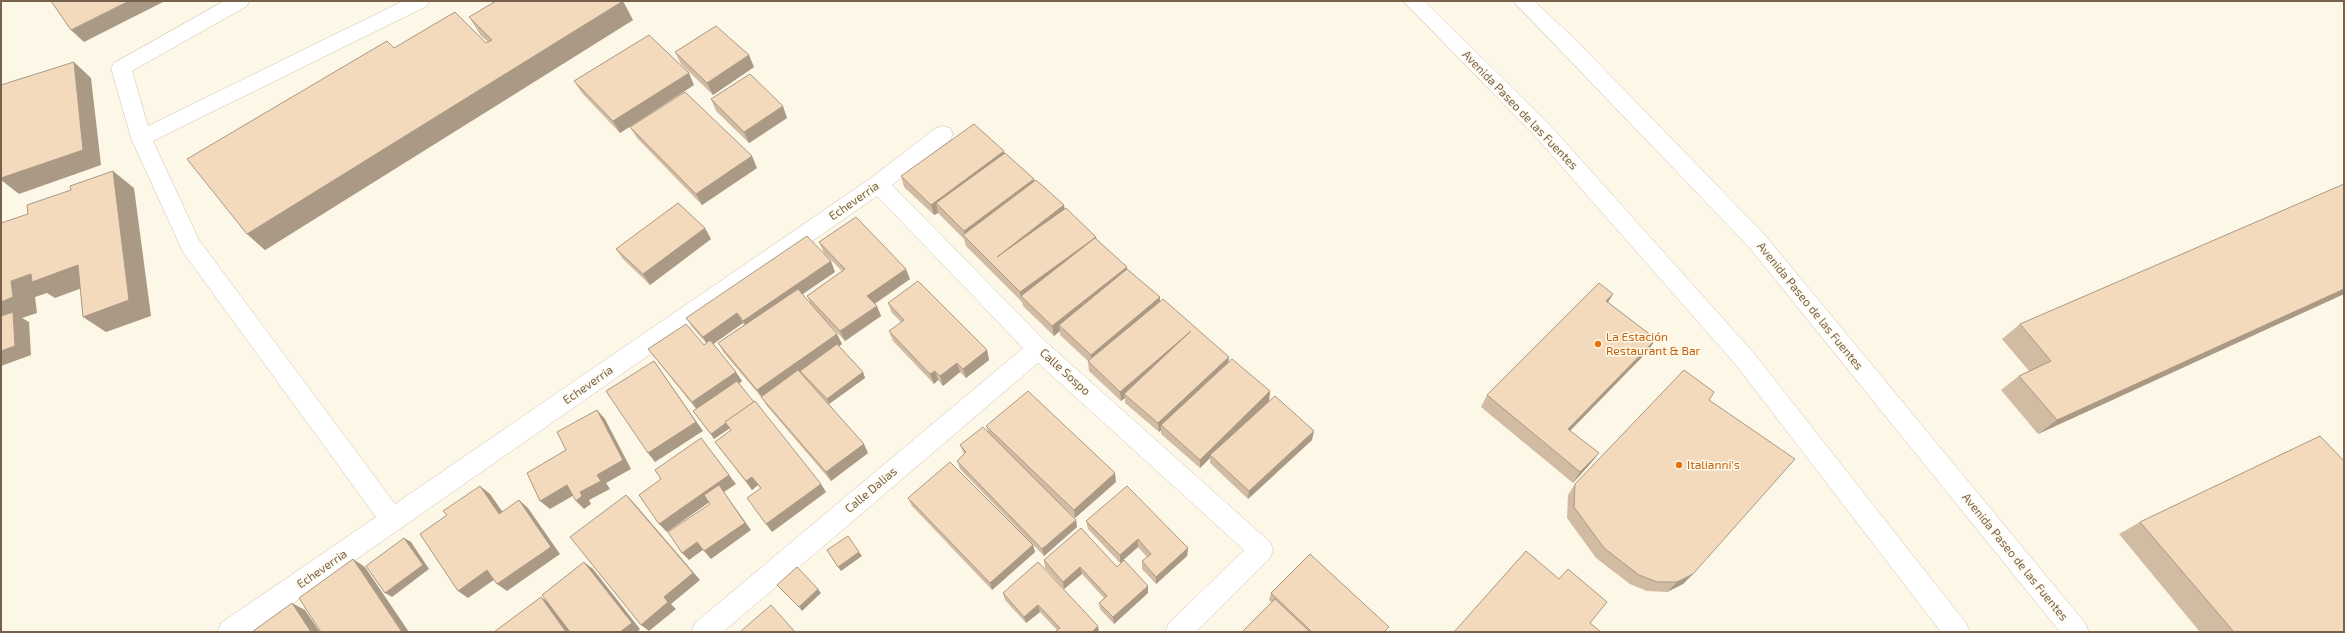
<svg xmlns="http://www.w3.org/2000/svg" width="2345" height="633" font-family="'Exo 2',sans-serif">
  <style>
    .lines { fill: none; stroke-linecap: round; stroke-linejoin: round }
    .minor-casing { stroke: #cfc0ac; stroke-width: 1 }
    .minor { fill: #fff; fill-rule: evenodd }
    .wall { fill: #d1bba3 }
    .shaded-wall { fill: #aa9984 }
    .building { fill: #f3dabd; stroke: #aa9984 }
    .food-dot { fill: #e8710a; stroke: #fffbee; stroke-width: 1.5 }
    .labels { text-anchor: middle; stroke-width: 3; stroke-linejoin: round; paint-order: stroke }
    .street-label { font-size: 12px; fill: #78614a; stroke: #fffbee }
    .food-label { font-size: 12px; fill: #c56008; stroke: #fffbee; text-anchor: start }
  </style>
  <rect width="100%" height="100%" fill="#fdf7e7"/>
  <g class="lines">
    <g class="minor-casing">
      <g id="minor">
        <polygon points="224,1 249,1 247,6 132,71 148,126 403,1 429,1 427,6 153,141 199,240 395,504 871,178 936,128 943,126 950,128 953,134 950,140 892,185 1046,342 1270,542 1273,550 1270,558 1196,632 1165,632 1169,623 1244,550 1038,363 723,632 691,632 695,623 1023,348 877,196 252,632 217,632 221,623 376,517 183,252 131,138 111,68 114,63"/>
        <polygon points="1403,1 1424,1 1549,124 1752,351 1966,623 1970,632 1941,632 1736,365 1535,136"/>
        <polygon points="1513,1 1534,1 1573,37 1764,234 2085,623 2089,632 2060,632 1748,246"/>
      </g>
    </g>
    <use href="#minor" class="minor"/>
  </g>
  <g class="wall">
    <polygon points="469,17 633,20 265,250 247,234 394,48 486,43 488,42 481,36"/>
    <polygon points="675,52 754,67 713,95 681,64"/>
    <polygon points="574,81 694,85 620,133 582,93"/>
    <polygon points="711,99 787,118 749,143 716,111"/>
    <polygon points="630,127 757,168 702,205 637,138"/>
    <polygon points="1005,153 1034,179 1034,182 1096,237 1097,240 1160,301 1229,357 1228,362 1270,391 1269,401 1250,419 1312,440 1248,499 1210,463 1210,458 1200,468 1161,434 1161,430 1159,432 1125,403 1125,398 1121,401 1089,371 1088,361 1060,335 1060,331 1054,336 1023,306 1022,302 966,246 964,239 938,213 934,215 904,187 901,176"/>
    <polygon points="711,239 650,285 623,259 616,249"/>
    <polygon points="819,242 910,279 875,304 881,316 845,341 812,306 807,296 842,271 824,253"/>
    <polygon points="835,272 802,294 837,334 842,344 839,346 863,372 865,378 829,404 868,453 831,481 767,406 762,398 724,353 718,343 744,325 743,323 713,344 742,381 739,384 826,492 772,532 760,488 758,485 752,490 715,442 731,430 730,428 714,439 693,411 696,409 648,349 704,345 706,343 693,328 686,318"/>
    <polygon points="1613,294 1608,302 1656,339 1647,352 1570,431 1599,453 1590,464 1573,483 1481,407 1487,395"/>
    <polygon points="2344,294 2038,434 2001,390 2019,376 2029,371 2002,339 2020,324"/>
    <polygon points="888,303 987,350 989,360 966,378 960,372 943,386 938,380 934,384 893,341 889,331 901,322 892,313"/>
    <polygon points="1709,400 1693,574 1683,584 1667,592 1647,591 1630,584 1596,558 1567,518 1568,495 1575,484"/>
    <polygon points="986,426 1116,482 1075,518 1054,498 1076,520 1077,527 1044,556 960,469 957,461 964,454 960,445 988,431"/>
    <polygon points="908,498 1033,545 1035,552 992,590 912,506"/>
    <polygon points="1086,521 1188,548 1187,556 1156,584 1142,569 1142,561 1147,557 1138,547 1120,563 1088,529"/>
    <polygon points="2140,522 2344,632 2200,632 2119,534"/>
    <polygon points="1044,560 1117,567 1148,586 1148,593 1114,624 1100,609 1099,603 1104,598 1082,574 1064,589 1045,568"/>
    <polygon points="1003,593 1098,626 1057,630 1040,612 1026,623 1005,600"/>
    <polygon points="1271,593 1386,632 1242,632 1272,603 1269,600"/>
  </g>
  <g class="shaded-wall">
    <polygon points="129,1 165,1 84,42 71,30"/>
    <polygon points="623,1 633,20 265,250 247,234"/>
    <polygon points="749,55 754,67 713,95 707,83"/>
    <polygon points="74,62 91,78 101,165 19,194 1,180 1,178"/>
    <polygon points="689,73 694,85 620,133 613,121"/>
    <polygon points="783,106 787,118 749,143 744,132"/>
    <polygon points="1004,151 1006,162 936,203 938,213 934,215 931,205"/>
    <polygon points="752,156 757,168 702,205 696,194"/>
    <polygon points="113,171 134,188 151,316 106,332 83,317"/>
    <polygon points="1034,179 1036,190 966,238 964,231"/>
    <polygon points="1064,205 1066,216 997,257"/>
    <polygon points="705,228 711,239 650,285 643,274"/>
    <polygon points="1096,237 1097,247 1021,297 1020,292"/>
    <polygon points="831,261 835,272 749,331 743,321"/>
    <polygon points="78,265 101,281 55,298 47,293 35,297 37,313 22,318 29,322 31,355 1,366 1,302 11,281 31,274"/>
    <polygon points="1127,267 1127,277 1059,325 1060,331 1054,336 1052,326"/>
    <polygon points="906,269 910,279 871,306 867,296"/>
    <polygon points="2344,289 2344,294 2038,434 2057,420"/>
    <polygon points="1613,294 1605,307 1606,301"/>
    <polygon points="1160,297 1160,307 1092,365 1091,355"/>
    <polygon points="877,306 881,316 845,341 840,331"/>
    <polygon points="737,313 743,323 709,347 703,337"/>
    <polygon points="1191,331 1124,394 1125,398 1121,401 1120,392"/>
    <polygon points="837,334 842,344 802,372 800,371 801,373 763,399 757,390"/>
    <polygon points="1656,339 1647,352 1561,440 1568,429"/>
    <polygon points="987,350 989,360 966,378 963,369"/>
    <polygon points="1229,357 1228,366 1161,425 1161,430 1159,432 1158,423"/>
    <polygon points="654,361 703,431 655,462 648,453"/>
    <polygon points="957,363 960,372 943,386 940,376"/>
    <polygon points="935,371 938,380 934,384 930,374"/>
    <polygon points="736,372 742,381 699,412 692,402"/>
    <polygon points="863,372 865,378 829,404 827,399"/>
    <polygon points="1270,391 1269,401 1212,456 1210,455 1210,458 1200,468 1200,460"/>
    <polygon points="597,410 605,419 631,469 606,483 610,489 589,500 591,504 584,509 576,501 580,492 597,475"/>
    <polygon points="726,423 730,428 714,439 711,434"/>
    <polygon points="1314,431 1312,440 1248,499 1249,491"/>
    <polygon points="701,438 736,484 724,492 751,530 711,559 704,551 724,492 667,532 659,524"/>
    <polygon points="864,444 868,453 831,481 826,472"/>
    <polygon points="1599,453 1590,464 1573,483 1580,472"/>
    <polygon points="1115,473 1116,482 1075,518 1074,510"/>
    <polygon points="752,477 758,485 752,490 746,481"/>
    <polygon points="821,484 826,492 772,532 766,524"/>
    <polygon points="567,485 576,494 550,509 540,501"/>
    <polygon points="480,486 490,494 509,521 499,514"/>
    <polygon points="626,495 634,503 700,580 671,604 676,609 649,631 641,625 664,597"/>
    <polygon points="519,500 528,508 560,554 507,591 497,584"/>
    <polygon points="1076,520 1077,527 1044,556 1042,549"/>
    <polygon points="404,538 411,542 429,569 392,597 385,593"/>
    <polygon points="1138,539 1138,547 1120,563 1120,555"/>
    <polygon points="697,542 704,549 689,560 682,553"/>
    <polygon points="1033,545 1035,552 992,590 990,583"/>
    <polygon points="1188,548 1187,556 1156,584 1156,577"/>
    <polygon points="859,552 862,556 841,571 838,567"/>
    <polygon points="353,559 365,567 409,632 402,632"/>
    <polygon points="584,562 593,569 640,629 637,632 620,632"/>
    <polygon points="1080,567 1082,574 1064,589 1063,582"/>
    <polygon points="487,570 498,577 468,598 458,591"/>
    <polygon points="1693,574 1683,584 1667,592 1677,582"/>
    <polygon points="1148,586 1148,593 1114,624 1113,617"/>
    <polygon points="818,589 821,593 802,611 799,607"/>
    <polygon points="541,597 550,604 571,632 566,632"/>
    <polygon points="292,603 305,610 320,632 311,632"/>
    <polygon points="1038,605 1040,612 1026,623 1024,617"/>
    <polygon points="1098,626 1099,632 1092,632"/>
  </g>
  <g class="building">
    <polygon points="51,1 129,1 71,30"/>
    <polygon points="496,1 623,1 247,234 187,159 387,41 394,48 455,12 486,43 492,40 469,17"/>
    <polygon points="716,26 749,55 707,83 675,52"/>
    <polygon points="649,35 689,73 613,121 574,81"/>
    <polygon points="74,62 83,150 1,178 1,85"/>
    <polygon points="750,74 783,106 744,132 711,99"/>
    <polygon points="685,92 752,156 696,194 630,127"/>
    <polygon points="974,124 1004,151 931,205 901,176"/>
    <polygon points="1005,153 1034,179 964,231 936,203"/>
    <polygon points="113,171 129,300 83,317 78,265 32,282 31,274 11,281 13,297 1,302 1,223 28,214 27,205 71,190 70,186"/>
    <polygon points="1036,180 1064,205 997,257 1066,208 1096,237 1020,292 963,235"/>
    <polygon points="2344,184 2344,289 2057,420 2019,376 2051,361 2020,324"/>
    <polygon points="678,203 705,228 643,274 616,249"/>
    <polygon points="856,217 906,269 867,296 877,306 840,331 807,296 845,269 819,242"/>
    <polygon points="807,236 831,261 743,321 737,313 703,337 686,318"/>
    <polygon points="1095,238 1127,267 1052,326 1021,296"/>
    <polygon points="1127,269 1160,297 1091,355 1059,325"/>
    <polygon points="918,281 987,350 963,369 957,363 940,376 935,371 930,374 889,331 904,320 888,303"/>
    <polygon points="1599,283 1613,294 1606,301 1656,339 1568,429 1599,453 1580,472 1487,395"/>
    <polygon points="798,289 837,334 757,390 718,343"/>
    <polygon points="1163,299 1229,357 1158,423 1124,394 1191,331 1120,392 1088,361"/>
    <polygon points="13,312 15,346 1,351 1,316"/>
    <polygon points="686,324 704,345 710,340 736,372 692,402 648,349"/>
    <polygon points="837,344 863,372 827,399 800,371"/>
    <polygon points="1232,359 1270,391 1200,460 1161,425"/>
    <polygon points="654,361 696,422 648,453 606,391"/>
    <polygon points="798,370 864,444 826,472 761,397"/>
    <polygon points="1684,370 1714,392 1709,400 1795,459 1693,574 1677,582 1657,582 1639,575 1604,548 1574,507 1575,484"/>
    <polygon points="737,381 754,402 725,422 726,423 711,434 693,411"/>
    <polygon points="1028,391 1115,473 1074,510 986,426"/>
    <polygon points="1275,396 1314,431 1249,491 1210,455"/>
    <polygon points="755,401 821,484 766,524 747,498 761,488 752,477 746,481 715,442 731,430 725,422"/>
    <polygon points="597,410 623,460 597,475 601,481 580,492 582,496 576,501 567,485 540,501 527,473 566,450 557,432"/>
    <polygon points="983,427 1076,520 1042,549 957,461 966,452 960,445"/>
    <polygon points="2320,436 2344,461 2344,632 2234,632 2140,522"/>
    <polygon points="701,438 729,475 659,524 639,495 661,479 655,470"/>
    <polygon points="950,462 1033,545 990,583 908,498"/>
    <polygon points="719,485 745,523 704,551 697,542 682,553 668,532 710,504 704,495"/>
    <polygon points="480,486 499,514 519,500 551,547 497,584 487,570 458,591 420,534 447,515 443,511"/>
    <polygon points="1127,486 1188,548 1156,577 1142,561 1151,554 1138,539 1120,555 1086,521"/>
    <polygon points="626,495 693,573 664,597 668,602 641,625 570,537"/>
    <polygon points="1081,528 1117,567 1124,560 1148,586 1113,617 1099,603 1107,596 1080,567 1063,582 1044,560"/>
    <polygon points="848,536 859,552 838,567 827,550"/>
    <polygon points="404,538 423,565 385,593 366,566"/>
    <polygon points="1526,551 1559,579 1568,569 1607,602 1590,623 1601,632 1454,632"/>
    <polygon points="1310,554 1389,627 1384,632 1312,632 1271,593"/>
    <polygon points="353,559 402,632 321,632 299,598"/>
    <polygon points="584,562 632,623 620,632 570,632 542,595"/>
    <polygon points="1038,562 1098,626 1092,632 1055,632 1060,628 1038,605 1024,617 1003,593"/>
    <polygon points="797,567 818,589 799,607 777,585"/>
    <polygon points="541,597 566,632 494,632"/>
    <polygon points="1275,599 1310,632 1242,632"/>
    <polygon points="292,603 311,632 252,632"/>
    <polygon points="771,605 795,632 740,632"/>
  </g>
  <g class="food-dot">
    <circle cx="1598" cy="344" r="4"/>
    <circle cx="1679" cy="465" r="4"/>
  </g>
  <g class="labels">
    <g class="street-label">
      <text transform="translate(1520 110) rotate(46)" y="4">Avenida Paseo de las Fuentes</text>
      <text transform="translate(854 201) rotate(-35)" y="4">Echeverria</text>
      <text transform="translate(1810 306) rotate(51)" y="4">Avenida Paseo de las Fuentes</text>
      <text transform="translate(1065 372) rotate(42)" y="4">Calle Sospo</text>
      <text transform="translate(588 385) rotate(-35)" y="4">Echeverria</text>
      <text transform="translate(871 490) rotate(-40)" y="4">Calle Dalias</text>
      <text transform="translate(2015 557) rotate(51)" y="4">Avenida Paseo de las Fuentes</text>
      <text transform="translate(322 569) rotate(-35)" y="4">Echeverria</text>
    </g>
    <g class="food-label">
      <text x="1606" y="341">La Estación<tspan x="1606" dy="14">Restaurant &amp; Bar</tspan></text>
      <text x="1687" y="469">Italianni's</text>
    </g>
  </g>
  <rect width="2345" height="633" fill="none" stroke="#78614a" stroke-width="4"/>
</svg>
